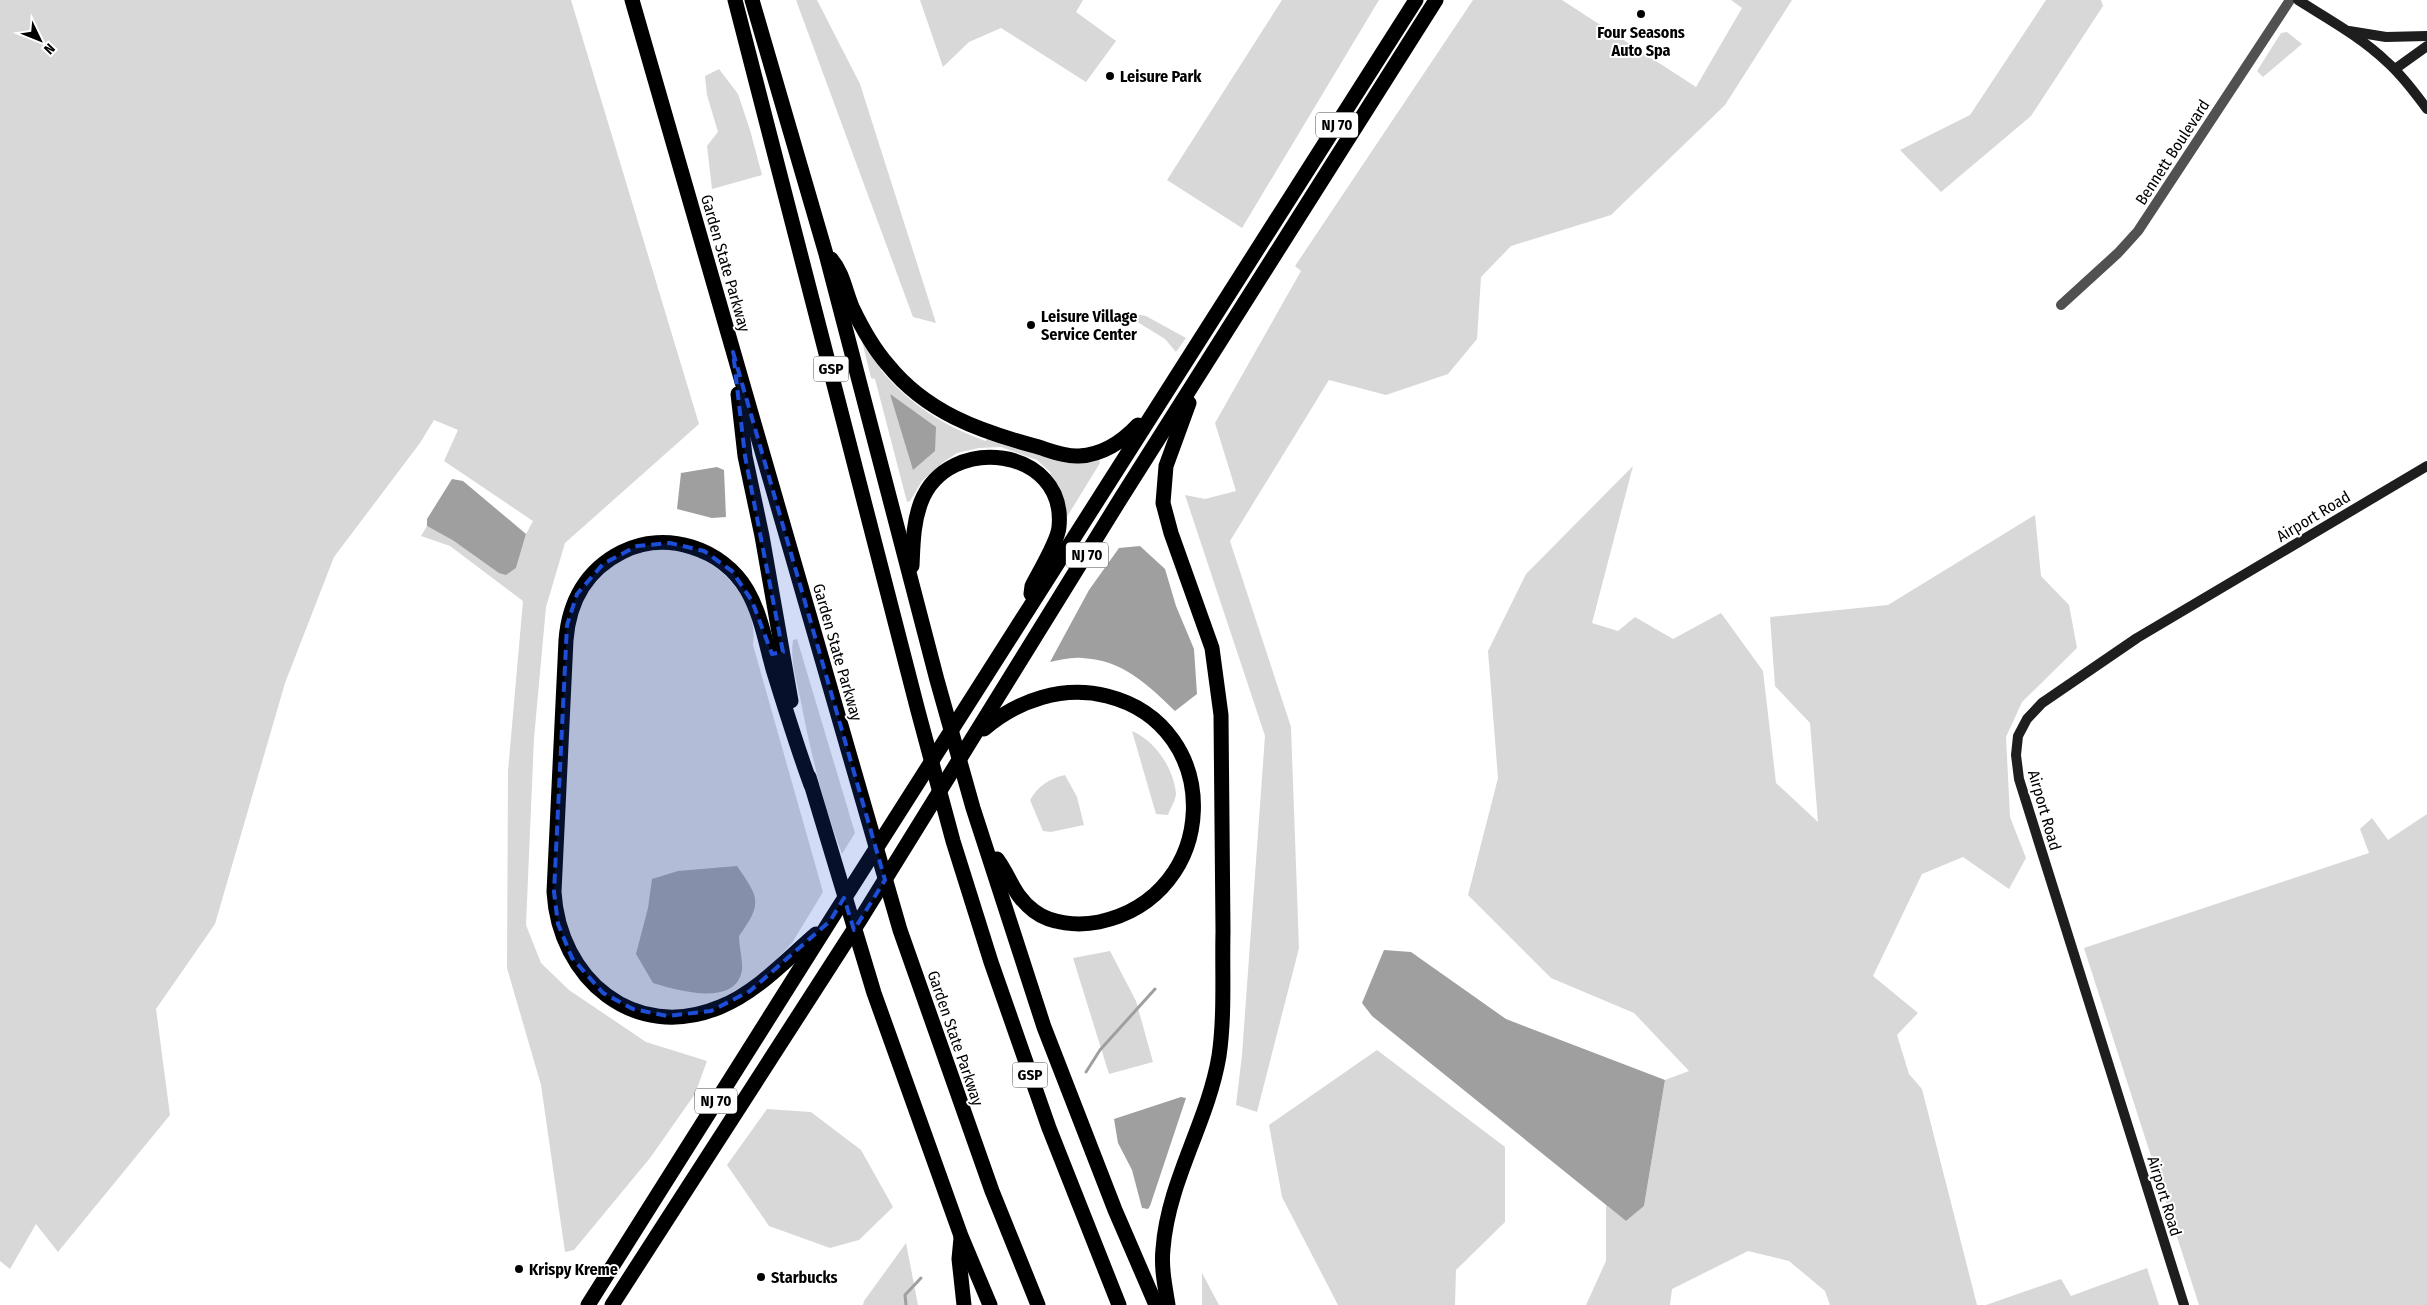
<svg xmlns="http://www.w3.org/2000/svg" width="2427" height="1305" font-family="'Fira Sans Condensed',sans-serif">
  <style>
    .green { fill: #d8d8d8 }
    .water { fill: #9f9f9f }
    .lines { fill: none; stroke-linecap: round; stroke-linejoin: round }
    .stream { stroke: #9f9f9f; stroke-width: 3 }
    .street { stroke: #515151; stroke-width: 10 }
    .secondary { stroke: #1e1e1e; stroke-width: 10 }
    .highway { stroke: #000; stroke-width: 15 }
    .marked { fill: #1d4ed8; fill-opacity: 0.2; stroke: #1d4ed8; stroke-width: 4; stroke-dasharray: 10 6; stroke-linejoin: round }
    .poi-dot { fill: #000; stroke: #fff; stroke-width: 2 }
    .labels { text-anchor: middle; stroke-width: 4; stroke-linejoin: round; paint-order: stroke }
    .shield { fill: #fff; stroke: #4c4c4c; stroke-width: 1 }
    .shield-label { font-size: 15px; font-weight: bold; fill: #000 }
    .poi-label { font-size: 16px; font-weight: bold; fill: #000; stroke: #fff; text-anchor: start }
    .street-label { font-size: 16px; fill: #000; stroke: #fff }
  </style>
  <rect width="100%" height="100%" fill="#fff"/>
  <g class="green">
    <polygon points="0,0 571,0 699,424 565,543 546,607 534,738 526,925 541,963 569,990 646,1042 707,1061 695,1094 650,1158 574,1250 565,1252 541,1085 507,968 508,771 523,601 450,546 421,536 427,526 454,541 516,568 526,534 533,521 444,461 458,430 434,420 420,443 334,557 285,683 215,924 156,1009 170,1115 58,1252 36,1224 10,1269 0,1261"/>
    <polygon points="796,0 817,0 860,84 936,323 913,317"/>
    <polygon points="920,0 1083,0 1076,12 1116,41 1086,82 1001,28 969,42 943,67"/>
    <polygon points="1282,0 1379,0 1242,228 1167,180"/>
    <polygon points="1473,0 1562,0 1696,87 1742,8 1731,0 1792,0 1725,105 1611,215 1511,246 1481,277 1477,339 1448,374 1386,395 1329,380 1230,541 1291,727 1299,948 1257,1112 1236,1105 1242,1055 1265,736 1185,495 1205,499 1236,491 1215,423 1301,271 1295,266"/>
    <polygon points="2046,0 2101,0 2103,6 2031,116 1941,192 1900,150 1970,115"/>
    <polygon points="2287,32 2302,44 2263,77 2257,71 2281,33"/>
    <polygon points="719,69 738,94 750,130 762,175 712,189 707,146 718,132 707,95 705,76"/>
    <polygon points="1129,313 1146,316 1186,338 1176,352 1165,339 1131,318 1128,315"/>
    <path d="M 861,337 L 883,367 L 881,370 C 908,403 945,427 986,441 L 987,438 L 1099,460 L 1100,463 L 1065,520 L 1063,501 L 1050,472 L 1037,460 L 1001,447 L 979,448 L 957,453 L 945,461 L 922,481 L 910,501 L 907,502 L 875,379 L 871,378 Z"/>
    <polygon points="1633,466 1592,623 1618,631 1635,617 1673,639 1721,613 1763,671 1776,783 1818,822 1810,723 1775,686 1770,617 1888,605 2035,515 2041,576 2069,605 2077,648 2022,702 2006,737 2010,817 2026,858 2009,889 1963,857 1922,874 1873,976 1918,1013 1897,1035 1909,1074 1922,1089 1977,1305 1830,1305 1825,1291 1789,1261 1748,1251 1672,1289 1670,1305 1586,1305 1606,1261 1606,1205 1626,1221 1644,1206 1665,1080 1689,1071 1634,1013 1551,978 1468,895 1498,778 1488,651 1526,574"/>
    <path d="M 649,548 C 661,549 675,549 687,551 C 693,553 699,557 704,560 C 734,576 758,611 753,645 L 823,892 L 792,943 L 771,965 L 752,981 L 714,1003 L 685,1010 L 662,1010 L 637,1005 L 615,995 L 577,956 L 560,910 L 570,642 L 584,590 L 607,566 Z"/>
    <path d="M 797,639 L 855,833 L 842,854 C 823,804 810,750 800,697 C 796,679 790,659 793,640 Z"/>
    <path d="M 1132,731 C 1155,741 1173,767 1176,793 C 1176,800 1170,809 1168,815 L 1156,814 Z"/>
    <path d="M 1065,775 L 1077,797 L 1084,825 L 1051,832 L 1043,831 L 1030,800 C 1039,785 1049,779 1065,775 Z"/>
    <polygon points="2427,814 2427,1305 2199,1305 2084,948 2369,853 2360,829 2372,818 2388,840"/>
    <polygon points="1110,951 1136,1001 1153,1062 1109,1074 1073,958"/>
    <polygon points="1377,1050 1505,1147 1505,1222 1456,1270 1455,1305 1338,1305 1282,1197 1269,1125"/>
    <polygon points="767,1109 811,1112 861,1150 893,1207 859,1240 830,1248 769,1226 727,1165"/>
    <polygon points="906,1243 918,1305 863,1305 864,1301"/>
    <polygon points="2147,1268 2159,1305 1986,1305 2061,1279 2071,1296"/>
    <polygon points="1202,1273 1219,1305 1202,1305"/>
  </g>
  <g class="water">
    <polygon points="890,394 936,427 935,451 913,470"/>
    <polygon points="717,467 724,470 726,517 712,518 677,509 681,473"/>
    <polygon points="452,479 463,481 526,534 516,568 506,575 499,573 454,541 427,526 427,519"/>
    <path d="M 1140,546 L 1165,569 L 1176,606 L 1194,649 L 1197,694 L 1175,711 C 1147,684 1123,660 1082,658 C 1071,657 1060,660 1050,662 L 1089,590 L 1119,548 Z"/>
    <path d="M 737,866 C 759,898 763,903 739,936 C 739,945 743,962 742,970 C 736,1008 676,990 653,983 L 636,954 L 648,908 L 652,879 L 678,871 Z"/>
    <polygon points="1384,950 1411,952 1506,1019 1665,1080 1644,1206 1626,1221 1372,1016 1362,1003"/>
    <polygon points="1181,1097 1186,1098 1150,1206 1148,1209 1142,1208 1132,1170 1118,1143 1114,1119"/>
  </g>
  <g class="lines">
    <g class="stream">
      <polyline points="1086,1072 1100,1050 1155,989"/>
      <polyline points="906,1305 905,1295 921,1278"/>
    </g>
    <polyline class="street" points="2061,305 2118,253 2138,231 2290,0"/>
    <g class="secondary">
      <path d="M 2298,0 C 2328,19 2361,37 2387,62 C 2403,76 2415,93 2427,109"/>
      <polyline points="2349,31 2386,37 2427,36"/>
      <polyline points="2395,69 2427,46"/>
      <polyline points="2184,1305 2019,779 2016,755 2018,736 2027,719 2042,703 2137,638 2427,466"/>
    </g>
    <g class="highway">
      <polyline points="632,0 900,930 992,1191 1038,1305"/>
      <polyline points="735,0 918,711 953,841 991,962 1049,1128 1119,1305"/>
      <polyline points="752,0 826,254 937,680 973,808 1044,1027 1115,1210 1156,1305"/>
      <path d="M 831,259 C 843,273 845,290 852,307 C 862,328 873,348 888,365 C 926,412 979,431 1035,446 C 1049,450 1065,457 1079,456 C 1102,455 1123,441 1138,425"/>
      <polyline points="738,394 745,456 762,536 791,701"/>
      <path d="M 912,566 C 913,545 913,523 921,502 C 948,432 1067,447 1059,527 C 1058,541 1039,572 1032,586 L 1031,594"/>
      <path d="M 984,729 C 1018,700 1063,685 1107,696 C 1226,726 1221,896 1099,922 C 1078,926 1051,924 1034,911 C 1013,895 1011,878 997,859"/>
      <polyline points="809,777 874,993 961,1236 990,1305"/>
      <path d="M 811,785 C 797,747 785,708 773,669 C 766,644 761,614 747,590 C 722,548 666,530 622,552 C 586,570 569,602 566,640 L 554,892 C 559,978 634,1043 720,1007 C 757,992 786,960 816,934"/>
      <polyline points="961,1238 959,1259 964,1305"/>
      <polyline points="588,1305 830,921 1416,0"/>
      <polyline points="612,1305 860,920 1121,498 1436,0"/>
      <path d="M 1168,1305 C 1165,1286 1161,1268 1163,1249 C 1168,1181 1208,1122 1219,1056 C 1225,1015 1222,972 1223,931 C 1223,859 1222,787 1221,715 L 1212,648 L 1171,533 L 1163,503 L 1166,466 L 1189,403"/>
    </g>
  </g>
  <path class="marked" d="M 733,352 L 885,880 L 854,930 L 844,898 L 830,921 L 750,991 L 711,1011 L 667,1016 L 633,1009 L 603,993 L 572,958 L 558,924 L 554,892 L 567,625 L 577,594 L 603,564 L 637,546 L 670,543 L 704,551 L 732,571 L 752,601 L 772,654 L 783,652 L 745,456 Z"/>
  <g class="poi-dot">
    <circle cx="1641" cy="14" r="5"/>
    <circle cx="1110" cy="76" r="5"/>
    <circle cx="1031" cy="325" r="5"/>
    <circle cx="519" cy="1269" r="5"/>
    <circle cx="761" cy="1277" r="5"/>
  </g>
  <g class="labels">
    <g class="shield">
      <rect x="1316" y="112.5" width="42" height="25" rx="4"/>
      <rect x="813.5" y="356.5" width="35" height="25" rx="4"/>
      <rect x="1066" y="542.5" width="42" height="25" rx="4"/>
      <rect x="1012.5" y="1062.5" width="35" height="25" rx="4"/>
      <rect x="695" y="1088.5" width="42" height="25" rx="4"/>
    </g>
    <g class="shield-label">
      <text x="1337" y="130">NJ 70</text>
      <text x="831" y="374">GSP</text>
      <text x="1087" y="560">NJ 70</text>
      <text x="1030" y="1080">GSP</text>
      <text x="716" y="1106">NJ 70</text>
    </g>
    <g class="poi-label">
      <text x="1641" y="38" text-anchor="middle">Four Seasons<tspan x="1641" dy="18">Auto Spa</tspan></text>
      <text x="1120" y="82">Leisure Park</text>
      <text x="1041" y="322">Leisure Village<tspan x="1041" dy="18">Service Center</tspan></text>
      <text x="529" y="1275">Krispy Kreme</text>
      <text x="771" y="1283">Starbucks</text>
    </g>
    <g class="street-label">
      <text transform="translate(2172 152) rotate(-57)" y="6">Bennett Boulevard</text>
      <text transform="translate(726 263) rotate(74)" y="6">Garden State Parkway</text>
      <text transform="translate(2313 516) rotate(-31)" y="6">Airport Road</text>
      <text transform="translate(838 652) rotate(74)" y="6">Garden State Parkway</text>
      <text transform="translate(2045 810) rotate(74)" y="6">Airport Road</text>
      <text transform="translate(956 1038) rotate(71)" y="6">Garden State Parkway</text>
      <text transform="translate(2165 1196) rotate(73)" y="6">Airport Road</text>
    </g>
  </g>
  <g transform="translate(40 40) rotate(133)" stroke="#ffffff" stroke-width="4" paint-order="stroke">
  <path d="M0-4L9 19L0 12L-9 19Z" fill="#000000"/>
  <text y="-8" font-size="14" font-weight="bold" text-anchor="middle" fill="#000000">N</text>
  </g>
</svg>
